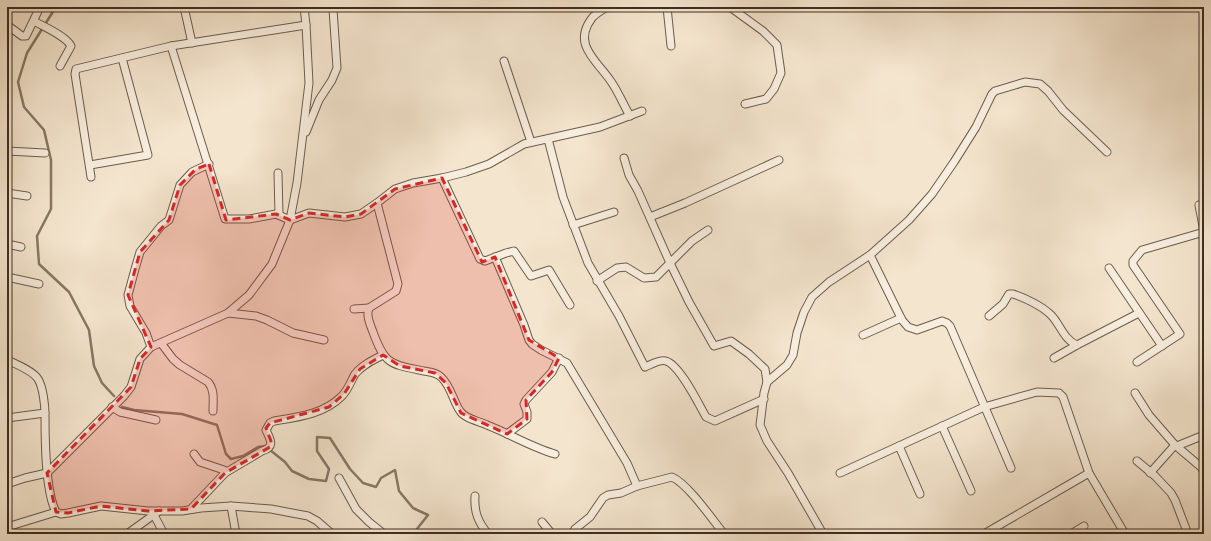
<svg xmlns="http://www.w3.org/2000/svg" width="1211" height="541" font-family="'Libre Bodoni',serif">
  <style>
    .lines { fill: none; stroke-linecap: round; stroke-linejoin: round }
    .stream { stroke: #867765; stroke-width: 2.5 }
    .street-casing { stroke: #6c5c4c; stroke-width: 9 }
    .street { stroke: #f8eedf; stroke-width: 7 }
    .marked { fill: #d62828; fill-opacity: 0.2; stroke: #d62828; stroke-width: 3; stroke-dasharray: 8 5; stroke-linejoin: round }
  </style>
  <rect width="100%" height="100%" fill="#f4e5ce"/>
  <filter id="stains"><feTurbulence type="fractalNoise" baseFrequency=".005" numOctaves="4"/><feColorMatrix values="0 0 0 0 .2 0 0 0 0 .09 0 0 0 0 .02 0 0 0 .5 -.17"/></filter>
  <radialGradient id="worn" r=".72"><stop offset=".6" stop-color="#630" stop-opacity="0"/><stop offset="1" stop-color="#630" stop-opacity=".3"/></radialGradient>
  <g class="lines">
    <g class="stream">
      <polyline points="54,10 27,53 18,82 24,107 44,130 51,160 51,209 37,236 39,264 69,292 89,330 94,366 102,383 114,396"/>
      <polyline points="122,407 134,410 182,414 217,425 226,454 231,459 243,456 258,447 265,446 285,462 292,471 309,479 326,481 329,469 317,451 317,437 330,438 350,469 363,483 376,487 381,478 395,470 399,491 413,508 428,515 413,534"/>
    </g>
    <g class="street-casing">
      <g id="street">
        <polyline points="184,7 192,43"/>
        <path d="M 607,7 C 602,10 595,14 592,18 C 572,44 596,60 610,80 C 618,91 623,104 630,116"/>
        <polyline points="667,7 671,46"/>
        <polyline points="730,7 763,31 777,45 781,73 774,89 766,99 745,104"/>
        <path d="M 34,21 C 44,27 66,36 71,46 L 60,66"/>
        <polyline points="7,25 22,36 26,36 40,7"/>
        <polyline points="171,46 225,219 249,219 276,214 290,220 309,213 345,217 361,214 377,203 395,189 413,183 442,178 466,172 489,164 524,144 600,127 642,111"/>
        <polyline points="504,61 531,142"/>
        <polyline points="306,132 319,100 332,80 337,68 333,9"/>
        <path d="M 548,139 L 563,197 L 588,263 L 619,316 L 645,367 C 650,365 660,359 666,361 C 680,365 699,405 706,417 L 715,421 L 764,399"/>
        <polyline points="7,151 45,153"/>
        <polyline points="624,158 629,175 638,191 670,263 689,302 714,346 731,341 749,354 765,369 767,382 764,393 760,425 767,441 788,473 823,534"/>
        <polyline points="90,165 148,155 122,58"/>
        <polyline points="278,173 279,215"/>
        <polyline points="91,177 75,74 76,69 171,46 306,25"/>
        <polyline points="442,178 480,259 485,261 506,253 514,251 531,276 549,270 570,305"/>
        <polyline points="7,193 27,196"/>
        <path d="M 377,203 L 398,284 L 396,291 L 369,308 C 366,316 370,324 373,332 C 385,365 390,364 424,371 C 430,372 436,372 441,377 C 451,386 453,401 460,411 C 465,419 479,421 487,425 C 510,434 531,447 555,454"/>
        <polyline points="1199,205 1204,232"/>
        <polyline points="650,217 685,203 779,160"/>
        <polyline points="573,225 614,212"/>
        <polyline points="7,244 21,247"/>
        <polyline points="870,255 902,320 908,327 917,330 942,321 947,323 950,326 1011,468"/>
        <polyline points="495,257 524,325 529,340 532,344 541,350 567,363 627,463 637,486"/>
        <polyline points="1109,268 1162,346"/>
        <polyline points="7,277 39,284"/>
        <polyline points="597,281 617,268 626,267 644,278 656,277 692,241 708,230"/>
        <polyline points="354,309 369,308"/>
        <polyline points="228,313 256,316 267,320 293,333 324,340"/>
        <path d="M 989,316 L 1003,304 L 1009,294 L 1013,294 C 1025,298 1042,306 1051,315 C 1060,324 1064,340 1077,345"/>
        <polyline points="863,335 901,318"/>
        <path d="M 161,343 L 173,359 L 180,365 L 208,382 C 215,390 213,400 213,411"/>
        <polyline points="151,347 146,333 130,306 128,295 135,269 140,252 161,226 169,220 180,185 192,172 209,164"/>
        <polyline points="1054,358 1077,345 1139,313"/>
        <path d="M 7,360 C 16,364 33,371 38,379 C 43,387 45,405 45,415 C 45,439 45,491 56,512 L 61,514 L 68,513 L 101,506 L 148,511 L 182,511 L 201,508 L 231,506 L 271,509 L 308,516 L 317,521 L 332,534"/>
        <polyline points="1137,362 1180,334 1133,265 1133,261 1142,250 1204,232"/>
        <polyline points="767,382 787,365 793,355 797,333 804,312 812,297 829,282 870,255 909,220 932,194 954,162 976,127 992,94 995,91 1025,82 1040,84 1048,91 1063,110 1107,152"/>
        <polyline points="1135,393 1149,415 1175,445 1201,467 1204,472"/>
        <polyline points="112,407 120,412 156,420"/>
        <polyline points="7,418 45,413"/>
        <polyline points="942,426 971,491"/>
        <polyline points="507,434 527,419 527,412 524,404 526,400 552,372 559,358"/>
        <polyline points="899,446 920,494"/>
        <polyline points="1177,446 1204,435"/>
        <polyline points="1137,461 1155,476 1171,493 1175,500 1188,534"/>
        <path d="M 225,473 L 262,451 C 276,447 270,439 266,430 L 270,423 L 274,421 C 299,417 324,414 342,396 C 348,390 351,381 355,374 C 362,365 373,360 383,355"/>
        <polyline points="840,473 984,407 1037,392 1059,393 1063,397 1089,473 1125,534"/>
        <polyline points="1150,473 1175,445"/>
        <polyline points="339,478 356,509 369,522 384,534"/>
        <polyline points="7,484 25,478 47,473 124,396 131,387 140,359 151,347 228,313 249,295 272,264 290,220 297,183 309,83 306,25 304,7"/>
        <path d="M 475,496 C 474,512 478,522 488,534"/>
        <polyline points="231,506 236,534"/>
        <polyline points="191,509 225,473 224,470 200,462 194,454"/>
        <polyline points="154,515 164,534"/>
        <polyline points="542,522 552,534"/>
        <polyline points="7,527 56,512"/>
        <polyline points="127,534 159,511"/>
        <path d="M 572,534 L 575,529 L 590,517 L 603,498 L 608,495 L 621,493 L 637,486 L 672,477 C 688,484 712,519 724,534"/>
        <polyline points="984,534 1089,473"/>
        <polyline points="1071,534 1084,526"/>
      </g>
    </g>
    <use href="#street" class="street"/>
  </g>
  <path class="marked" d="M 209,164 L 226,220 L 276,214 L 290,220 L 309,213 L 345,217 L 361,214 L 395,189 L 442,178 L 482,262 L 495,257 L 529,340 L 559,358 L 552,372 L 526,400 L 527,419 L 507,434 L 461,413 L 446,383 L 435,373 L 400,366 L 383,355 L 360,369 L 344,394 L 329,407 L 270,423 L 266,428 L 271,441 L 270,447 L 225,473 L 191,509 L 148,511 L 101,506 L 68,513 L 56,512 L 47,473 L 131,387 L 140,359 L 151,347 L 128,295 L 140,252 L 169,220 L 180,185 L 196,169 Z"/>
  <rect width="1211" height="541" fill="none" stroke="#f4e5ce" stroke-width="24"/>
  <rect x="8" y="8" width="1195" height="525" fill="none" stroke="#3e2e20" stroke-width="2"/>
  <rect x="12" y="12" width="1187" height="517" fill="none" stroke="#3e2e20"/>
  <rect width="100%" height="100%" filter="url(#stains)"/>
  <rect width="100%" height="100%" fill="url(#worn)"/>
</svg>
